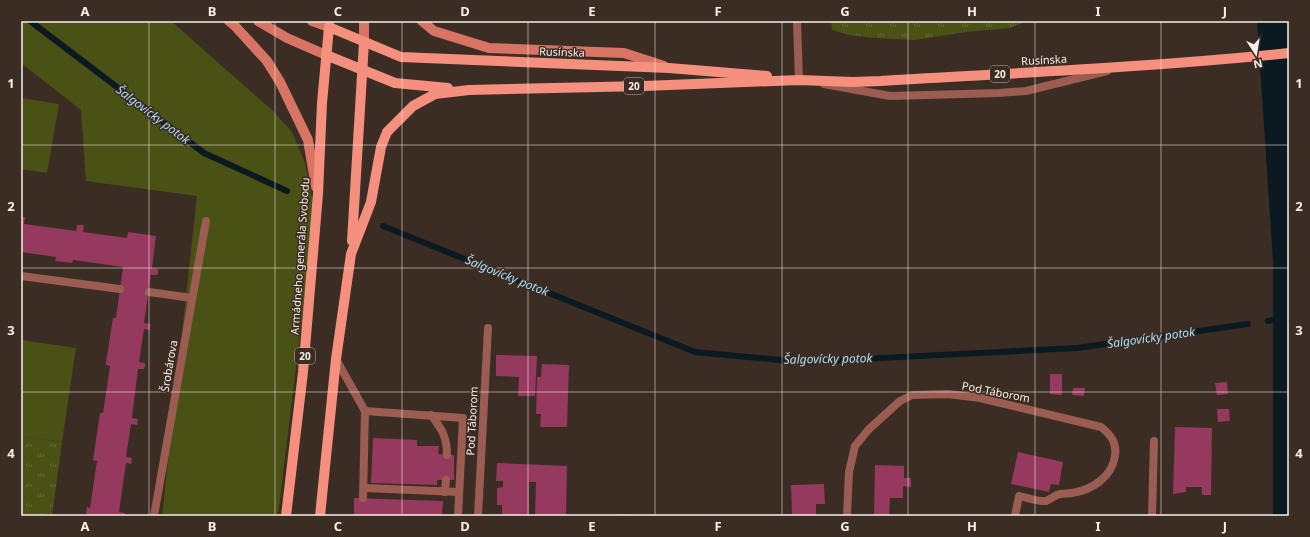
<svg xmlns="http://www.w3.org/2000/svg" width="1310" height="537" font-family="'Noto Sans',sans-serif">
  <style>
    .grass { fill: #4a5114 }
    .park { fill: url(#park-tufts) }
    .water { fill: #0b1a21 }
    .lines { fill: none; stroke-linecap: round; stroke-linejoin: round }
    .stream { stroke: #0b1a21; stroke-width: 6 }
    .building { fill: #95395e }
    .lane { stroke: #9b5d51; stroke-width: 8 }
    .secondary { stroke: #d77463; stroke-width: 10 }
    .primary { stroke: #f6907e; stroke-width: 10 }
    .grid { fill: none; stroke: #f9efea; stroke-width: 1; stroke-opacity: 0.55 }
    .labels { text-anchor: middle; stroke-width: 3; stroke-linejoin: round; paint-order: stroke }
    .shield { fill: #3b2c24; stroke: #c0b4af; stroke-width: 1 }
    .shield-label { font-size: 10px; font-weight: bold; fill: #f9efea }
    .street-label { font-size: 11px; fill: #f9efea; stroke: #3b2c24 }
    .water-label { font-size: 12px; font-style: italic; fill: #a9ddf5; stroke: #3b2c24 }
    .neatline { fill: none; stroke: #f9efea; stroke-width: 1.5 }
    .grid-label { font-size: 13px; text-anchor: middle; font-weight: bold; fill: #f9efea }
  </style>
  <defs>
    <pattern id="park-tufts" width="24" height="20" patternUnits="userSpaceOnUse"><rect width="24" height="20" fill="#4a5114"/><path d="M3 7l-1-3M5 7V3M7 7l1-3M15 17l-1-3M17 17v-4M19 17l1-3" fill="none" stroke="#656a36"/></pattern>
  </defs>
  <rect width="100%" height="100%" fill="#3b2c24"/>
  <g class="grass">
    <polygon points="21,21 171,21 273,111 292,132 305,163 315,210 278,516 162,516 197,196 86,181 81,110 21,63"/>
    <polygon points="21,98 59,104 47,173 21,169"/>
    <polygon points="21,340 76,348 62,442 21,437"/>
  </g>
  <g class="park">
    <polygon points="831,21 1024,21 1020,24 1010,28 966,32 915,40 875,38 849,35 832,30"/>
    <polygon points="21,437 62,442 52,516 21,516"/>
  </g>
  <polygon class="water" points="1257,21 1289,21 1289,516 1273,516 1273,261"/>
  <g class="lines">
    <g class="stream">
      <polyline points="30,21 204,153 287,191"/>
      <polyline points="383,226 695,352 802,362 1077,348 1248,324"/>
      <polyline points="1268,321 1289,317"/>
    </g>
  </g>
  <g class="building">
    <polygon points="21,217 25,217 24,224 76,231 77,225 84,225 83,232 127,238 128,232 156,236 152,268 158,269 158,273 157,275 151,275 144,323 151,324 150,327 150,330 144,329 139,362 145,363 145,366 144,369 138,369 132,418 138,419 137,425 131,424 126,457 132,458 131,464 126,463 119,512 125,513 124,516 86,516 87,507 90,508 97,461 93,460 100,413 103,413 110,366 106,365 106,362 113,318 116,318 123,267 73,260 72,263 55,261 56,257 21,252"/>
    <polygon points="496,355 537,356 535,396 518,396 519,377 496,376"/>
    <polygon points="542,364 569,365 567,427 540,427 541,414 536,414 537,377 541,377"/>
    <polygon points="1050,374 1062,374 1062,395 1050,394"/>
    <polygon points="1227,382 1228,394 1217,395 1215,383"/>
    <polygon points="1073,388 1085,388 1084,396 1072,395"/>
    <polygon points="1217,409 1229,409 1230,421 1218,422"/>
    <polygon points="1175,427 1212,428 1211,495 1202,495 1202,487 1186,487 1186,492 1173,494"/>
    <polygon points="373,438 417,440 417,446 439,446 438,454 454,455 454,480 437,480 437,485 371,483"/>
    <polygon points="1018,452 1063,462 1059,485 1051,484 1049,492 1011,484"/>
    <polygon points="497,463 567,466 566,516 535,516 536,482 529,482 529,516 502,516 502,505 497,505 497,488 503,487 503,481 496,481"/>
    <polygon points="875,465 904,466 904,478 911,478 911,487 903,486 903,498 890,498 889,516 874,516"/>
    <polygon points="824,484 825,504 816,504 816,516 776,516 776,515 792,514 791,485"/>
    <polygon points="354,498 443,501 442,516 354,516"/>
    <polygon points="616,514 635,515 635,516 616,516"/>
  </g>
  <g class="lines">
    <g class="lane">
      <polyline points="797,21 799,80 805,81"/>
      <polyline points="824,84 890,96 999,93 1026,91 1107,71"/>
      <polyline points="21,276 120,289"/>
      <polyline points="149,292 192,298"/>
      <polyline points="336,359 365,411 363,498"/>
      <polyline points="365,411 463,418 458,516"/>
      <path d="M 431,415 C 442,429 447,437 447,455"/>
      <polyline points="364,488 459,492"/>
      <polyline points="445,492 446,480"/>
      <polyline points="154,516 206,221"/>
      <polyline points="478,516 488,328"/>
      <path d="M 847,516 L 849,472 L 855,446 L 869,429 L 900,401 L 912,395 L 948,394 L 980,398 L 1101,427 C 1111,435 1117,443 1115,456 C 1112,477 1092,490 1072,493 C 1068,494 1064,493 1060,494 C 1055,495 1051,499 1046,501 C 1040,502 1025,497 1019,496 L 1015,516"/>
      <polyline points="1152,516 1154,441"/>
    </g>
    <g class="secondary">
      <polyline points="229,21 235,26 267,61 280,82 308,140 316,187"/>
      <polyline points="258,21 287,38 326,55"/>
      <polyline points="312,21 329,27 329,21"/>
      <polyline points="364,21 364,42"/>
      <polyline points="422,21 434,31 489,48 624,53 664,66"/>
    </g>
    <g class="primary">
      <polyline points="326,55 395,83 448,88"/>
      <polyline points="352,241 364,42"/>
      <polyline points="286,516 303,372 318,194 322,103 329,27 401,57 669,68 767,76"/>
      <path d="M 320,516 L 336,359 L 351,254 L 371,202 L 381,147 L 387,132 L 413,106 L 435,94 L 469,90 L 644,86 L 799,80 L 853,82 L 881,81 C 1017,73 1153,67 1289,53"/>
    </g>
  </g>
  <path class="grid" d="M 149,21 L 149,516M 275,21 L 275,516M 402,21 L 402,516M 528,21 L 528,516M 655,21 L 655,516M 782,21 L 782,516M 908,21 L 908,516M 1035,21 L 1035,516M 1161,21 L 1161,516M 21,145 L 1289,145M 21,268 L 1289,268M 21,392 L 1289,392"/>
  <g class="labels">
    <g class="shield">
      <rect x="990" y="66" width="20" height="16" rx="3"/>
      <rect x="624" y="78" width="20" height="16" rx="3"/>
      <rect x="295" y="348" width="20" height="16" rx="3"/>
    </g>
    <g class="shield-label">
      <text x="1000" y="78">20</text>
      <text x="634" y="90">20</text>
      <text x="305" y="360">20</text>
    </g>
    <g class="street-label">
      <text transform="translate(562 52) rotate(2)" y="4">Rusínska</text>
      <text transform="translate(1044 60) rotate(-3)" y="4">Rusínska</text>
      <text transform="translate(300 256) rotate(-86)" y="4">Armádneho generála Svobodu</text>
      <text transform="translate(169 366) rotate(-80)" y="4">Šrobárova</text>
      <text transform="translate(996 392) rotate(11)" y="4">Pod Táborom</text>
      <text transform="translate(472 421) rotate(-87)" y="4">Pod Táborom</text>
    </g>
    <g class="water-label">
      <text transform="translate(153 115) rotate(37)" y="4">Šalgovícky potok</text>
      <text transform="translate(507 276) rotate(22)" y="4">Šalgovícky potok</text>
      <text transform="translate(1151 338) rotate(-8)" y="4">Šalgovícky potok</text>
      <text transform="translate(828 359) rotate(-1)" y="4">Šalgovícky potok</text>
    </g>
  </g>
  <rect width="1310" height="537" fill="none" stroke="#3b2c24" stroke-width="44"/>
  <g transform="translate(1256 54) rotate(168)" stroke="#3b2c24" stroke-width="3" paint-order="stroke">
  <path d="M0-3L7 15L0 10L-7 15Z" fill="#f9efea"/>
  <text y="-6" font-size="11" font-weight="bold" text-anchor="middle" fill="#f9efea">N</text>
  </g>
  <rect x="22" y="22" width="1266" height="493" class="neatline"/>
  <g class="grid-label">
    <text x="85" y="16">A</text>
    <text x="212" y="16">B</text>
    <text x="338" y="16">C</text>
    <text x="465" y="16">D</text>
    <text x="592" y="16">E</text>
    <text x="718" y="16">F</text>
    <text x="845" y="16">G</text>
    <text x="972" y="16">H</text>
    <text x="1098" y="16">I</text>
    <text x="1225" y="16">J</text>
    <text x="11" y="88">1</text>
    <text x="1299" y="88">1</text>
    <text x="11" y="211">2</text>
    <text x="1299" y="211">2</text>
    <text x="11" y="335">3</text>
    <text x="1299" y="335">3</text>
    <text x="11" y="458">4</text>
    <text x="1299" y="458">4</text>
    <text x="85" y="531">A</text>
    <text x="212" y="531">B</text>
    <text x="338" y="531">C</text>
    <text x="465" y="531">D</text>
    <text x="592" y="531">E</text>
    <text x="718" y="531">F</text>
    <text x="845" y="531">G</text>
    <text x="972" y="531">H</text>
    <text x="1098" y="531">I</text>
    <text x="1225" y="531">J</text>
  </g>
</svg>
